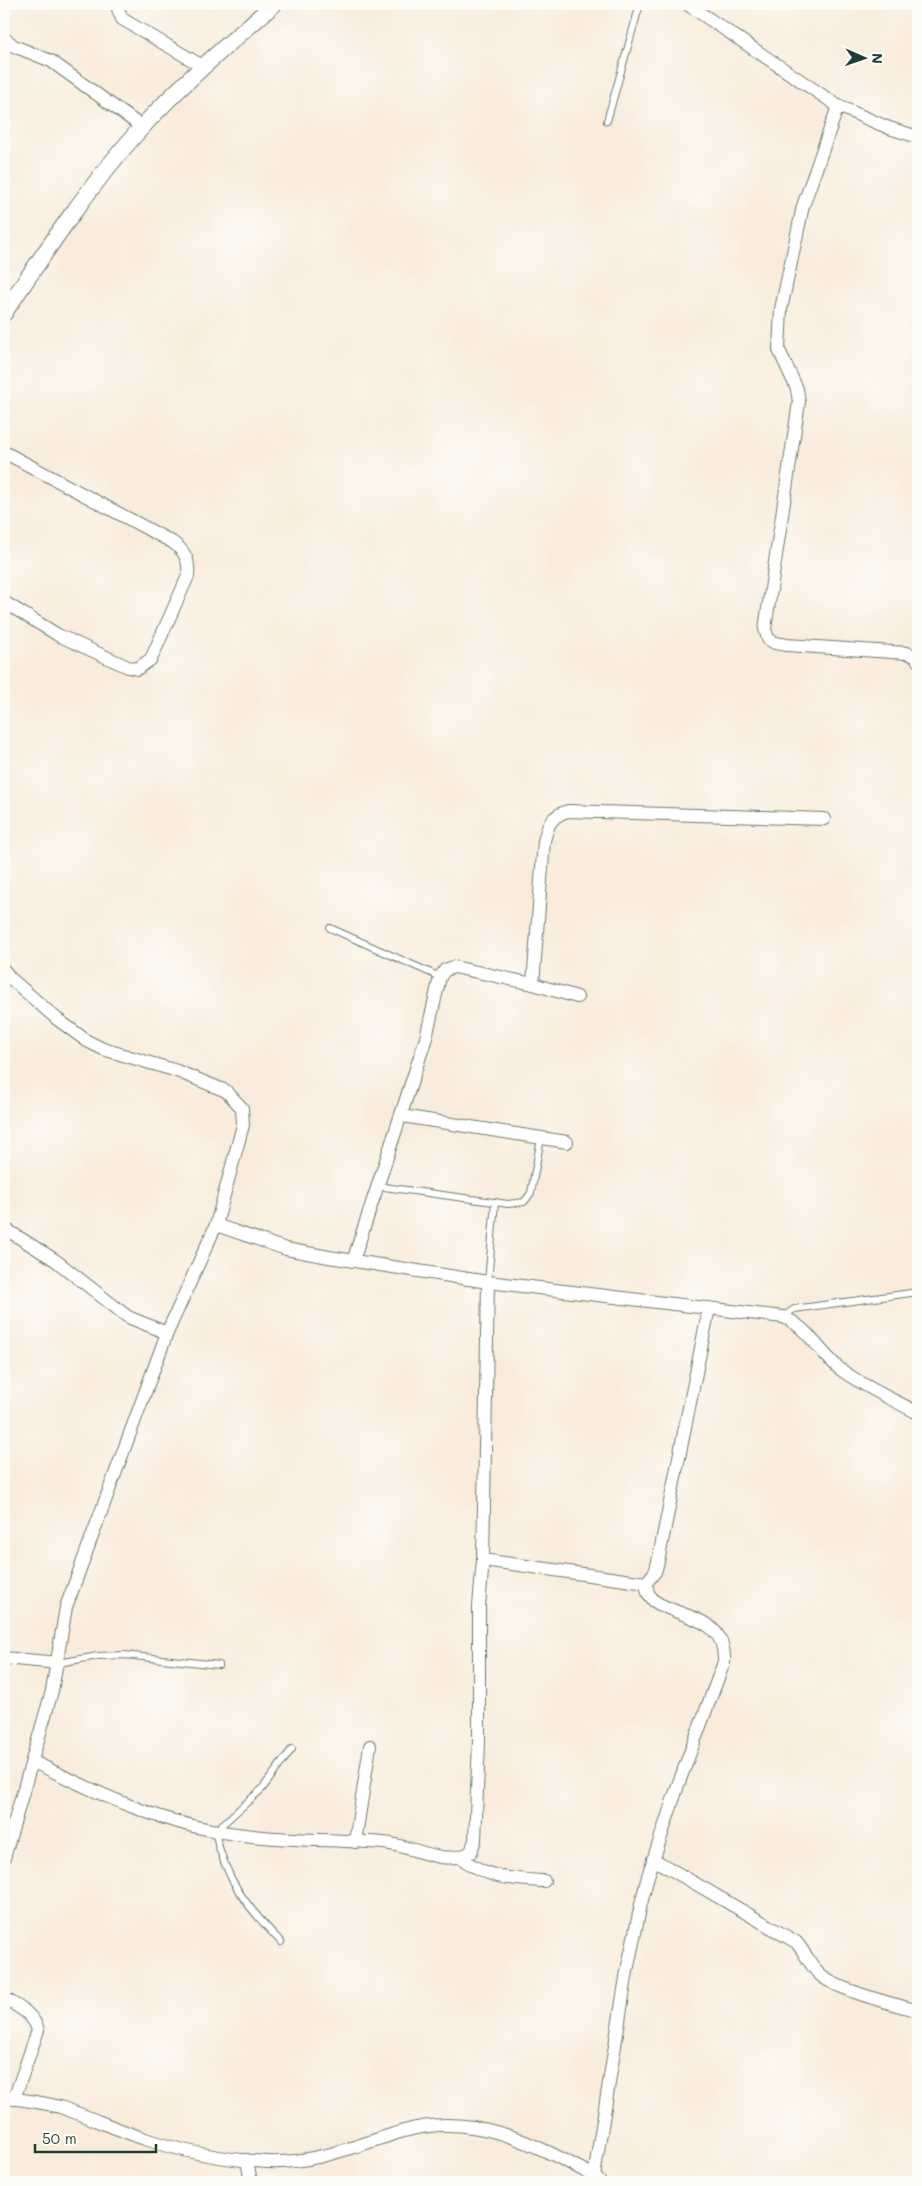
<svg xmlns="http://www.w3.org/2000/svg" width="922" height="2186" font-family="Mali,sans-serif">
  <style>
    .lines { fill: none; stroke-linecap: round; stroke-linejoin: round }
    .service-casing { stroke: #6b7a6f; stroke-width: 8 }
    .minor-casing { stroke: #6b7a6f; stroke-width: 14 }
    .tertiary-casing { stroke: #6b7a6f; stroke-width: 18 }
    .service { stroke: #fff; stroke-width: 6 }
    .minor { stroke: #fff; stroke-width: 12 }
    .tertiary { stroke: #fff; stroke-width: 16 }
  </style>
  <rect width="100%" height="100%" fill="#fdfcf7"/>
  <filter id="ink" filterUnits="userSpaceOnUse"><feTurbulence type="fractalNoise" baseFrequency=".02" numOctaves="2"/><feDisplacementMap in="SourceGraphic" scale="10" xChannelSelector="R" yChannelSelector="G"/><feConvolveMatrix kernelMatrix="1 2 1 2 8 2 1 2 1" color-interpolation-filters="sRGB"/></filter>
  <filter id="wash" filterUnits="userSpaceOnUse"><feTurbulence type="fractalNoise" baseFrequency=".0096" numOctaves="4" result="noise"/><feDisplacementMap in="SourceGraphic" scale="20" xChannelSelector="R" yChannelSelector="G"/><feGaussianBlur stdDeviation="1.12" result="paint"/><feColorMatrix in="noise" values="0 0 0 0 0 0 0 0 0 0 0 0 0 0 0 0 0 1.4 0 .05"/><feComposite in="paint" operator="in"/></filter>
  <g filter="url(#wash)">
    <rect width="100%" height="100%" fill="#f9ecdc"/>
  </g>
  <g filter="url(#ink)">
    <g class="lines">
      <g class="service-casing">
        <g id="service">
          <polyline points="607,121 640,4"/>
          <polyline points="330,928 440,977"/>
          <polyline points="377,1186 508,1204 524,1202 531,1193 541,1138"/>
          <polyline points="488,1282 495,1202"/>
          <polyline points="783,1317 794,1309 918,1292"/>
          <polyline points="58,1663 98,1656 124,1655 219,1665"/>
          <path d="M 281,1942 C 247,1907 225,1880 215,1831 L 262,1789 L 292,1749"/>
        </g>
      </g>
      <g class="minor-casing">
        <g id="minor">
          <polyline points="116,4 122,19 204,67"/>
          <polyline points="687,4 838,106 889,128 918,137"/>
          <polyline points="4,38 14,46 51,61 142,127"/>
          <polyline points="838,106 803,206 781,309 779,350 797,389 799,402 765,629 768,639 775,643 787,645 907,653 917,657 918,661"/>
          <path d="M 4,452 L 172,542 C 184,550 190,560 188,576 L 151,659 L 137,669 L 128,667 L 58,635 L 4,602"/>
          <polyline points="4,970 10,978 57,1019 87,1041 103,1049 177,1071 226,1091 242,1108 243,1125 216,1225"/>
          <path d="M 533,984 L 544,841 C 548,824 551,816 568,811 L 824,819"/>
          <polyline points="402,1116 567,1142"/>
          <polyline points="4,1228 55,1260 128,1317 167,1333"/>
          <polyline points="353,1261 426,1038 440,977 445,970 454,967 533,984 577,997"/>
          <polyline points="483,1560 646,1583 655,1572 658,1562 709,1308"/>
          <polyline points="4,1658 58,1663"/>
          <path d="M 32,1761 C 91,1790 152,1820 217,1831 C 272,1841 327,1839 383,1843 C 413,1845 443,1868 471,1852 L 475,1840 L 479,1742 L 479,1606 L 483,1560 L 488,1282"/>
          <polyline points="355,1842 370,1746"/>
          <path d="M 4,1858 L 52,1691 L 66,1607 L 167,1333 L 216,1225 L 286,1249 L 329,1257 L 488,1282 L 783,1317 C 807,1326 820,1353 840,1369 C 864,1387 892,1399 918,1413"/>
          <path d="M 461,1858 C 489,1879 511,1879 544,1881"/>
          <path d="M 653,1859 L 796,1942 C 805,1952 810,1965 819,1974 C 836,1990 894,2004 918,2011"/>
          <path d="M 4,1998 C 18,2007 33,2013 38,2030 L 14,2099"/>
          <path d="M 4,2097 C 22,2100 42,2102 60,2107 C 89,2117 116,2129 145,2139 C 184,2152 227,2160 268,2162 C 316,2164 359,2144 404,2131 C 473,2111 535,2144 594,2176 L 599,2181"/>
          <polyline points="247,2160 251,2182"/>
          <path d="M 594,2176 L 627,1971 L 641,1904 L 648,1876 L 678,1785 L 724,1662 C 726,1616 684,1620 654,1601 L 648,1593 L 646,1583"/>
        </g>
      </g>
      <g class="tertiary-casing">
        <path id="tertiary" d="M 4,313 C 47,249 91,183 143,126 C 183,82 229,44 274,4"/>
      </g>
      <use href="#service" class="service"/>
      <use href="#minor" class="minor"/>
      <use href="#tertiary" class="tertiary"/>
    </g>
  </g>
  <rect width="922" height="2186" fill="none" stroke="#fdfcf7" stroke-width="20"/>
  <g transform="translate(864 58) rotate(92)" stroke="#fdfcf7" stroke-width="4" paint-order="stroke">
  <path d="M0-4L9 19L0 12L-9 19Z" fill="#1f3d34"/>
  <text y="-8" font-size="14" font-weight="bold" text-anchor="middle" fill="#1f3d34">N</text>
  </g>
  <path d="M35 2144v8h121v-8" fill="none" stroke="#1f3d34" stroke-width="2.5"/>
  <text x="42" y="2144" font-size="15" fill="#1f3d34" stroke="#fdfcf7" stroke-width="4" paint-order="stroke">50 m</text>
</svg>
